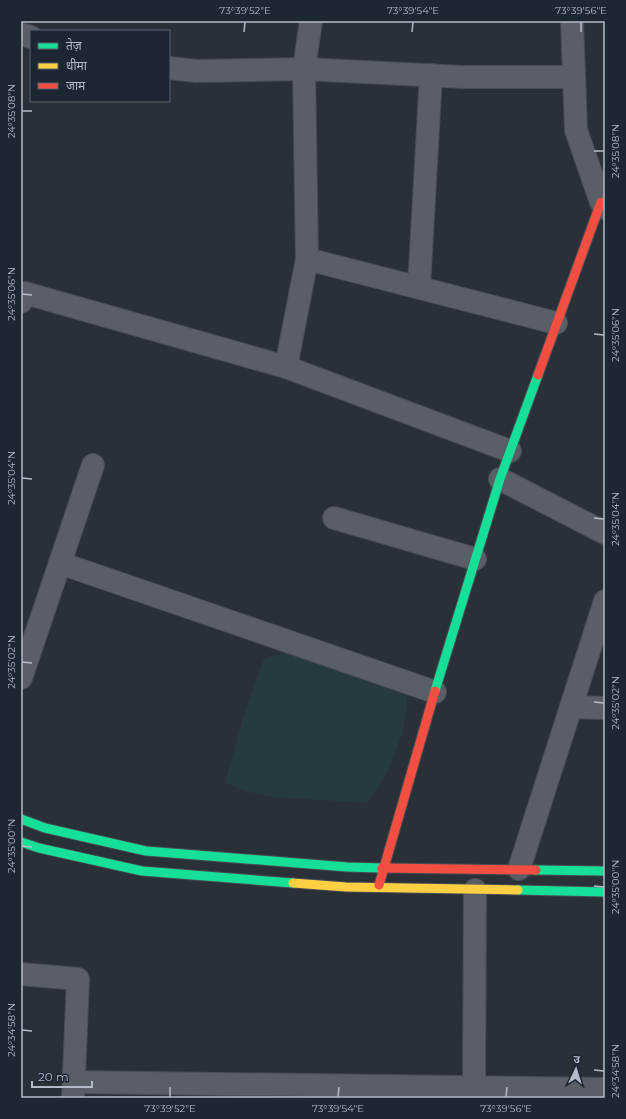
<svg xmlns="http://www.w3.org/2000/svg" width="626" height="1119" font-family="Montserrat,'Noto Sans Devanagari',sans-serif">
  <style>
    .green { fill: #273a3e }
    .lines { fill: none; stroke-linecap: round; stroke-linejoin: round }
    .street-casing { stroke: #484c53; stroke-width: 24 }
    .fast-casing { stroke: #484c53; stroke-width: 11 }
    .slow-casing { stroke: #484c53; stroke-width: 11 }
    .jam-casing { stroke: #484c53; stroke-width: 11 }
    .street { stroke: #5a5e66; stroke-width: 22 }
    .fast { stroke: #16e098; stroke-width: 9 }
    .slow { stroke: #ffcf43; stroke-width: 9 }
    .jam { stroke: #f24e42; stroke-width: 9 }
    .ticks { fill: none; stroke: #b4bcc9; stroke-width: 1.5 }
    .neatline { fill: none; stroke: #b4bcc9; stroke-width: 1.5 }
    .ticks-label { font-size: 10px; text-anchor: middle; fill: #b4bcc9 }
  </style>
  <rect width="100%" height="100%" fill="#2a3038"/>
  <polygon class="green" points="283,653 382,679 408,695 403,732 388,771 367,803 273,797 249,792 225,783 244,714 264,659"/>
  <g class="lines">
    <g class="street-casing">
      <g id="street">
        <polyline points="311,21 304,69 307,259 556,323"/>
        <polyline points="572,21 576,130 601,202 605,208"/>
        <polyline points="21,34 31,37"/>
        <polyline points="169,68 196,71 304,69 463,77 573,77"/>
        <polyline points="307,259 286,367 510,451"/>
        <polyline points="419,287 431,75"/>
        <polyline points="21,302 25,293 286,367"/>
        <polyline points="93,465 60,563 435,692"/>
        <polyline points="500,479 605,533"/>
        <polyline points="334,518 475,559"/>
        <polyline points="21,678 60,563"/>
        <polyline points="571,707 605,708"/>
        <polyline points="519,869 605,601"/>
        <polyline points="21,974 78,979 73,1098"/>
        <polyline points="74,1082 605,1089"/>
        <polyline points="474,1087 475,890"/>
      </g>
    </g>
    <g class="fast-casing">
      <g id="fast">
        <polyline points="435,691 500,479 538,375"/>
        <polyline points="21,819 45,828 146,851 347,867 382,868"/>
        <polyline points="21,842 39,848 142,871 293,883"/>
        <polyline points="536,870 605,871"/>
        <polyline points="518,890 605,892"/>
      </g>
    </g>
    <g class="slow-casing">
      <polyline id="slow" points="293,883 346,887 518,890"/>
    </g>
    <g class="jam-casing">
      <g id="jam">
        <polyline points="538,375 601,202"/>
        <polyline points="382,868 536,870"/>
        <polyline points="379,885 435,691"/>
      </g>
    </g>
    <use href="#street" class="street"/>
    <use href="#fast" class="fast"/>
    <use href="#slow" class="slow"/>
    <use href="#jam" class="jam"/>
  </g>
  <path class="ticks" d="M 244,32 L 245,22M 412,32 L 413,22M 581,32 L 581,22M 22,111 L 32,111M 594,151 L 604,151M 22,294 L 32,295M 594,334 L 604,335M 22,478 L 32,479M 594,518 L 604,519M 22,662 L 32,663M 594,702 L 604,703M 22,846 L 32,847M 594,886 L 604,887M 22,1030 L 32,1031M 594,1070 L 604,1071M 170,1097 L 170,1087M 338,1097 L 339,1087M 506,1097 L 507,1087"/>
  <rect width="626" height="1119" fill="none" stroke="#1d2633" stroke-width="44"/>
  <rect x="30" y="30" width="140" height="72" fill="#1d2633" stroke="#59626f"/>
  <rect x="38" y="43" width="20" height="6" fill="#16e098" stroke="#59626f"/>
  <text x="66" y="50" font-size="12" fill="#b4bcc9">तेज़</text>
  <rect x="38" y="63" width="20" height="6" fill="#ffcf43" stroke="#59626f"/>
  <text x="66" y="70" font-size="12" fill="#b4bcc9">धीमा</text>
  <rect x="38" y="83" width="20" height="6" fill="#f24e42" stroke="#59626f"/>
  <text x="66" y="90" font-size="12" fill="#b4bcc9">जाम</text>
  <g transform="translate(576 1069) rotate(4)" stroke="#1d2633" stroke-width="3" paint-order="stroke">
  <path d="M0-3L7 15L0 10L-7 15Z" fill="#b4bcc9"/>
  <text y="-6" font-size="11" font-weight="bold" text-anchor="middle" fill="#b4bcc9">उ</text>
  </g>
  <path d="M32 1081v6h60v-6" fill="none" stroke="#b4bcc9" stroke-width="2"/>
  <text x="38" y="1081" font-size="12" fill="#b4bcc9" stroke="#1d2633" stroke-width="3" paint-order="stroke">20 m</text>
  <rect x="22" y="22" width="582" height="1075" class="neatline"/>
  <g class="ticks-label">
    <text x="245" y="14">73°39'52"E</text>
    <text x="413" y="14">73°39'54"E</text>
    <text x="581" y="14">73°39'56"E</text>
    <text transform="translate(11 111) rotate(-90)" y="4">24°35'08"N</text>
    <text transform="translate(615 151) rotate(-90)" y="4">24°35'08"N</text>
    <text transform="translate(11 294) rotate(-90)" y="4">24°35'06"N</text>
    <text transform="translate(615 335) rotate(-90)" y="4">24°35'06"N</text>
    <text transform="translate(11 478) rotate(-90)" y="4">24°35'04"N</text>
    <text transform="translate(615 519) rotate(-90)" y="4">24°35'04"N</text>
    <text transform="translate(11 662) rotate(-90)" y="4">24°35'02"N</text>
    <text transform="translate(615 703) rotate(-90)" y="4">24°35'02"N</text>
    <text transform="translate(11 846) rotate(-90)" y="4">24°35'00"N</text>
    <text transform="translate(615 887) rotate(-90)" y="4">24°35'00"N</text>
    <text transform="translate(11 1030) rotate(-90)" y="4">24°34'58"N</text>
    <text transform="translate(615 1071) rotate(-90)" y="4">24°34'58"N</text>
    <text x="170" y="1112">73°39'52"E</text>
    <text x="338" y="1112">73°39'54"E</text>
    <text x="506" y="1112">73°39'56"E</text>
  </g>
</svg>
